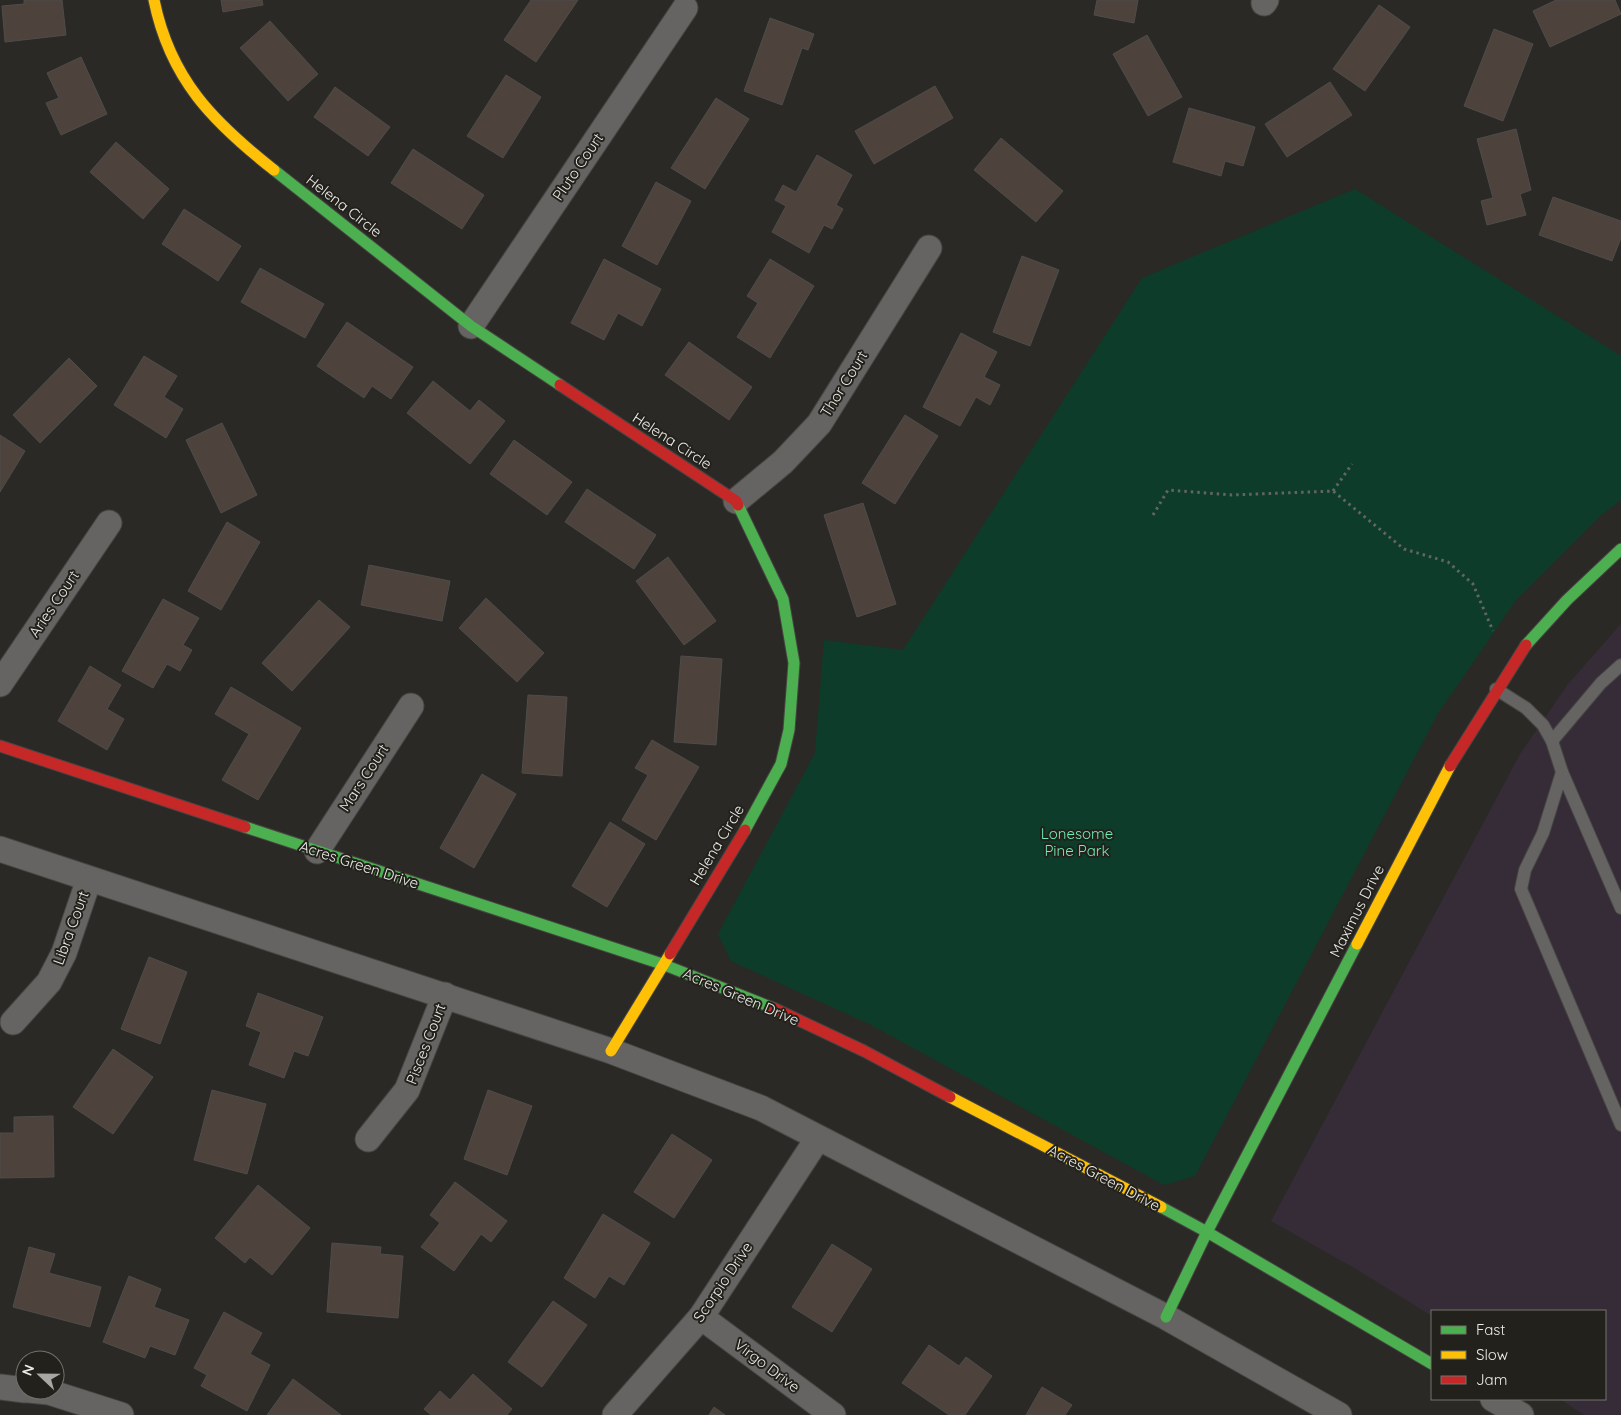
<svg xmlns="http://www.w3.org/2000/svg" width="1621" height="1415" font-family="Quicksand,sans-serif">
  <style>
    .education { fill: #362c38 }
    .green { fill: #0d3d2a }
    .building { fill: #4d433c; stroke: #4e4c4a }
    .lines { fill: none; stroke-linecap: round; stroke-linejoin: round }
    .lane-casing { stroke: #464542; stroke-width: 14 }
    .street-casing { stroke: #464542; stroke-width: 27 }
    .fast-casing { stroke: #464542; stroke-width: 13 }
    .slow-casing { stroke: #464542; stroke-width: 13 }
    .jam-casing { stroke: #464542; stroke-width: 13 }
    .path { stroke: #646462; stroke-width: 3; stroke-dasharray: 2.5 4; stroke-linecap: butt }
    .lane { stroke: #656462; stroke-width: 12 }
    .street { stroke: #656462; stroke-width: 25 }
    .fast { stroke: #4caf50; stroke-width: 11 }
    .slow { stroke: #ffc107; stroke-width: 11 }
    .jam { stroke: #c62828; stroke-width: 11 }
    .labels { text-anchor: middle; stroke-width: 4; stroke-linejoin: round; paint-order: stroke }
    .street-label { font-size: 15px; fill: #ecebe7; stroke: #22211b }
    .park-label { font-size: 15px; fill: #71eeb7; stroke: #22211b }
  </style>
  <rect width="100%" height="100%" fill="#2a2926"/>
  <polygon class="education" points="1621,624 1621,1415 1584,1415 1560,1399 1605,1399 1605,1311 1432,1311 1432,1316 1356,1269 1271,1221 1520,754 1568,684"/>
  <polygon class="green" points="1355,189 1621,356 1621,500 1600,516 1516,600 1437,715 1195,1176 1164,1185 871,1025 731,961 718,934 815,753 824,640 903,650 1142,278"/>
  <g class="building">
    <polygon points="24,0 62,0 66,35 5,42 2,6 24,4"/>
    <polygon points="221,0 262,0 263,5 223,12"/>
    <polygon points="531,0 578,0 536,62 504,40"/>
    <polygon points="1097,0 1138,0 1134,23 1094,15"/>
    <polygon points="1556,0 1615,0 1621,14 1550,47 1533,11"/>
    <polygon points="1379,5 1410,27 1365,91 1333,69"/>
    <polygon points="770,18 814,34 808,50 802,48 782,105 744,91"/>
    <polygon points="270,21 318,74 288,101 240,48"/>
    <polygon points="1494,29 1533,44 1503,121 1464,106"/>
    <polygon points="1147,35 1182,97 1148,116 1113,54"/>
    <polygon points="81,57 107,114 61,135 46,103 59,98 47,73"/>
    <polygon points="506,75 541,97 503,158 467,136"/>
    <polygon points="1330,82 1352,115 1287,157 1265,124"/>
    <polygon points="935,86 953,118 874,164 855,131"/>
    <polygon points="335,87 390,127 368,156 314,117"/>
    <polygon points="716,98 749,119 705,189 671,168"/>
    <polygon points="1189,108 1255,127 1243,166 1225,161 1221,176 1173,162"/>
    <polygon points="1516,129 1531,190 1520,194 1526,215 1487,225 1481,201 1493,198 1477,139"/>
    <polygon points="1001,138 1063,191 1036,222 974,170"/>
    <polygon points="116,142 169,189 143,219 90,172"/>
    <polygon points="413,149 484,195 462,229 391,183"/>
    <polygon points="817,155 852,175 836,205 843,209 832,229 824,225 809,253 772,232 786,206 775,200 783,185 796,192"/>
    <polygon points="656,182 691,201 657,265 622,246"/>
    <polygon points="1553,197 1621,221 1621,238 1612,261 1539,235"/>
    <polygon points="184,209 241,246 218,281 162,244"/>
    <polygon points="1022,256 1059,270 1030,346 993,332"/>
    <polygon points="604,259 661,289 642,326 618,313 604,340 571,323"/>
    <polygon points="770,259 814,286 770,358 737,337 758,303 747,296"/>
    <polygon points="260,268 324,304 305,338 241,302"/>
    <polygon points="347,322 413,367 391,399 372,386 364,398 317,366"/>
    <polygon points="961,333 997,352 984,377 1000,385 990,405 976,397 960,426 923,407"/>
    <polygon points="689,342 752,387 729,420 665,375"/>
    <polygon points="144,356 177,376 164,397 183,409 166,438 114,405"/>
    <polygon points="69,358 97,386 40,443 13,415"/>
    <polygon points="433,381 470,411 479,400 505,421 470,464 407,413"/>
    <polygon points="905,415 938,436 895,504 862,483"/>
    <polygon points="222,423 257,495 221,513 186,440"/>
    <polygon points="0,435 25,451 0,492"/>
    <polygon points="514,440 572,482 547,515 490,474"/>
    <polygon points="587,489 656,535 634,569 565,522"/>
    <polygon points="863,503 896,604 857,617 824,515"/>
    <polygon points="227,522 260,542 221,610 188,591"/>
    <polygon points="668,557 716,621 684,645 636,581"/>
    <polygon points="369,565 450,581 442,621 361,605"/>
    <polygon points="486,598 544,653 517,682 459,628"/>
    <polygon points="163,599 199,618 183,645 192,650 180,671 167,664 153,688 122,671"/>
    <polygon points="319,600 350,627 292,691 262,663"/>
    <polygon points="681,656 722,659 716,745 674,742"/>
    <polygon points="90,666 121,685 107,709 124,719 107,750 58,721"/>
    <polygon points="231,687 301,728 258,800 222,780 249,734 215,714"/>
    <polygon points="528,695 567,697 562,776 522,773"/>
    <polygon points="652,740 699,767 656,840 622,820 648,775 635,768"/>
    <polygon points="482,774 516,794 474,868 440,848"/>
    <polygon points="610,822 645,844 607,907 572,886"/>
    <polygon points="149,957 187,972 160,1044 121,1029"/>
    <polygon points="258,993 323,1017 308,1056 294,1051 284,1078 249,1065 261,1032 246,1026"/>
    <polygon points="113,1049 153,1077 113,1134 73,1107"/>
    <polygon points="212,1090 266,1104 247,1174 194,1160"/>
    <polygon points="488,1090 532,1106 507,1175 464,1159"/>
    <polygon points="53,1116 54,1177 0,1178 0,1133 14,1133 14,1117"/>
    <polygon points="672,1134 712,1160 674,1218 634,1192"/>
    <polygon points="455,1182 507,1221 491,1242 481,1234 454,1271 421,1247 440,1223 430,1215"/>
    <polygon points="258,1185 310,1228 272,1275 250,1257 245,1263 215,1238"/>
    <polygon points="603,1214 650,1243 624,1285 609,1276 595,1298 564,1278"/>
    <polygon points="332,1243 381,1247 380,1254 403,1256 398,1318 327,1312"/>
    <polygon points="832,1244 872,1269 832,1332 792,1307"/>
    <polygon points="29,1247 55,1254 49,1273 101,1287 90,1327 13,1307"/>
    <polygon points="129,1276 161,1289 154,1307 189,1320 175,1355 150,1346 145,1358 103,1342"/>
    <polygon points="553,1301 587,1325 542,1387 508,1362"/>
    <polygon points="224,1312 262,1333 250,1354 270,1365 247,1411 201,1386 207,1375 194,1368"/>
    <polygon points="929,1345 959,1366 966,1357 992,1376 965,1415 949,1415 902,1383"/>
    <polygon points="473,1374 512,1409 507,1415 431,1415 424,1409 440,1391 450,1400"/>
    <polygon points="293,1379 341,1415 267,1415"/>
    <polygon points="1042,1387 1072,1405 1065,1415 1026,1415"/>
    <polygon points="714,1407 725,1415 709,1415"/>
  </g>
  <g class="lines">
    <g class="lane-casing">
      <g id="lane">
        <polyline points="1496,689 1526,708 1543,725 1552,741 1562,772 1621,908"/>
        <polyline points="1552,741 1601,683 1621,665"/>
        <polyline points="1562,772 1543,833 1525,870 1521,889 1621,1125"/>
      </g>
    </g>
    <g class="street-casing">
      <g id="street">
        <polyline points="1264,3 1266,0"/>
        <polyline points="471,326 685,8"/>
        <polyline points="736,501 783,462 819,424 929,248"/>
        <polyline points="0,684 109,523"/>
        <polyline points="0,849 611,1051 761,1108 1166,1317 1339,1415"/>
        <polyline points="317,851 411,706"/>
        <polyline points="13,1022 49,982 64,953 89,879"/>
        <polyline points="368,1139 407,1090 445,995"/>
        <polyline points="701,1317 833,1415"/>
        <polyline points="0,1387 25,1390"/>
        <polyline points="29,1390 49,1392 121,1415"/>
        <polyline points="1493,1399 1521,1415"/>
        <polyline points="615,1415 701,1317 818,1138"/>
      </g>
    </g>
    <g class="fast-casing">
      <g id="fast">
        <polyline points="274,170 471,326 560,385"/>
        <polyline points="738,505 783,599 794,663 789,730 781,764 745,830"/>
        <polyline points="1526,645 1567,600 1621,549"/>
        <polyline points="245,827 662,964 773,1008"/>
        <polyline points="1161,1207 1207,1232 1432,1364"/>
        <polyline points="1166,1317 1207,1232 1357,944"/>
      </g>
    </g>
    <g class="slow-casing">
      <g id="slow">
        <path d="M 154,0 C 170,79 213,122 274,170"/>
        <polyline points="1357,944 1450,766"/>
        <polyline points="611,1051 670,954"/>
        <polyline points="950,1097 1161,1207"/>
      </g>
    </g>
    <g class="jam-casing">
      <g id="jam">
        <polyline points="560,385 736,501 738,505"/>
        <polyline points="0,746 245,827"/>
        <polyline points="1450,766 1526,645"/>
        <polyline points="670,954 745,830"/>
        <polyline points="773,1008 864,1051 950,1097"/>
      </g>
    </g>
    <g class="path">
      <polyline points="1333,491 1352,464"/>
      <polyline points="1153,515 1168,490 1232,495 1333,491 1404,549 1448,562 1473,584 1493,631"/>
    </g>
    <use href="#lane" class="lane"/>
    <use href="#street" class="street"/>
    <use href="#fast" class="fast"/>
    <use href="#slow" class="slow"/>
    <use href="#jam" class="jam"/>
  </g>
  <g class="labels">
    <g class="street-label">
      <text transform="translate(578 167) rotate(-56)" y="5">Pluto Court</text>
      <text transform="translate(344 206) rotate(38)" y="5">Helena Circle</text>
      <text transform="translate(844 384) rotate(-58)" y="5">Thor Court</text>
      <text transform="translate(672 441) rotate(33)" y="5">Helena Circle</text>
      <text transform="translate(54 604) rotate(-56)" y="5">Aries Court</text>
      <text transform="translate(364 778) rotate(-57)" y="5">Mars Court</text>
      <text transform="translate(717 845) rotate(-59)" y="5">Helena Circle</text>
      <text transform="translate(359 865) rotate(18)" y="5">Acres Green Drive</text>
      <text transform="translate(1357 911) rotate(-63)" y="5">Maximus Drive</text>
      <text transform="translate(71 928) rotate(-70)" y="5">Libra Court</text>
      <text transform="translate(741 997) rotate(23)" y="5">Acres Green Drive</text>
      <text transform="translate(426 1044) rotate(-69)" y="5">Pisces Court</text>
      <text transform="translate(1104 1178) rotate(28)" y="5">Acres Green Drive</text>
      <text transform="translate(723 1282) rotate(-56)" y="5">Scorpio Drive</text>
      <text transform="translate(767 1366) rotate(37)" y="5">Virgo Drive</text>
    </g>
    <g class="park-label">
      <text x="1077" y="839">Lonesome<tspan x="1077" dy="17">Pine Park</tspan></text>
    </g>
  </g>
  <rect x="1431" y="1310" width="175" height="90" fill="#22211b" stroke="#73726d"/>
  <rect x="1441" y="1326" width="25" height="8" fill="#4caf50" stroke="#73726d"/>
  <text x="1476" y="1335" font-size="15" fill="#ecebe7">Fast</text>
  <rect x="1441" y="1351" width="25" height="8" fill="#ffc107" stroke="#73726d"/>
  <text x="1476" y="1360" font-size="15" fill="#ecebe7">Slow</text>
  <rect x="1441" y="1376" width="25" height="8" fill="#c62828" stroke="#73726d"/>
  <text x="1476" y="1385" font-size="15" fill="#ecebe7">Jam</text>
  <g transform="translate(40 1375) rotate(292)"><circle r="24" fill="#22211b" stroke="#73726d"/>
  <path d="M0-4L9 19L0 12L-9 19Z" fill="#a8a7a3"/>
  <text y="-8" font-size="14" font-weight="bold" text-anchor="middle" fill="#ecebe7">N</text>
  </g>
</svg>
